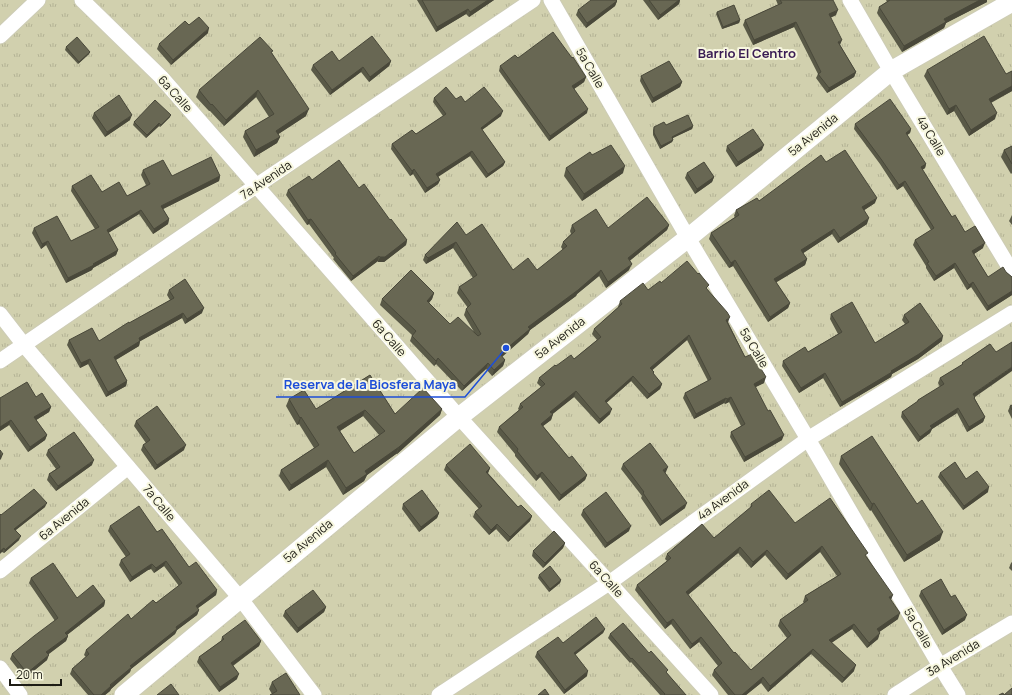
<svg xmlns="http://www.w3.org/2000/svg" width="1012" height="695" font-family="Manrope,sans-serif">
  <style>
    .park { fill: url(#park-tufts) }
    .lines { fill: none; stroke-linecap: round; stroke-linejoin: round }
    .minor-casing { stroke: #cdccb6; stroke-width: 17 }
    .tertiary-casing { stroke: #cdccb6; stroke-width: 21 }
    .minor { stroke: #fff; stroke-width: 15 }
    .tertiary { stroke: #fff; stroke-width: 19 }
    .wall { fill: #595947; fill-rule: evenodd }
    .shaded-wall { fill: #49483a }
    .building { fill: #686753; stroke: #49483a; fill-rule: evenodd }
    .labels { text-anchor: middle; stroke-width: 4; stroke-linejoin: round; paint-order: stroke }
    .street-label { font-size: 12px; fill: #1d1c14; stroke: #f7f7df }
    .neighbourhood-label { font-size: 13px; font-weight: bold; fill: #3a1c54; stroke: #f7f7df }
    .leader { fill: none; stroke: #1d4ed8; stroke-width: 1.5 }
    .callout-dot { fill: #1d4ed8; stroke: #f7f7df; stroke-width: 1.5 }
    .callout-label { font-size: 13px; text-anchor: middle; font-weight: bold; fill: #1d4ed8; stroke: #f7f7df; stroke-width: 4; stroke-linejoin: round; paint-order: stroke }
  </style>
  <defs>
    <pattern id="park-tufts" width="24" height="20" patternUnits="userSpaceOnUse"><rect width="24" height="20" fill="#d1d0ae"/><path d="M3 7l-1-3M5 7V3M7 7l1-3M15 17l-1-3M17 17v-4M19 17l1-3" fill="none" stroke="#b3b295"/></pattern>
  </defs>
  <rect width="100%" height="100%" fill="#f7f7df"/>
  <rect class="park" x="0" y="0" width="1012" height="695"/>
  <g class="lines">
    <g class="minor-casing">
      <g id="minor">
        <polyline points="82,0 161,77 459,417 711,695"/>
        <polyline points="551,0 688,238 808,439 940,666 958,695"/>
        <polyline points="850,0 891,71 1012,272"/>
        <polyline points="0,36 38,0"/>
        <polyline points="0,314 24,345 240,598 314,695"/>
        <polyline points="0,361 256,186 533,0"/>
        <polyline points="0,571 128,467"/>
        <polyline points="0,668 20,695"/>
        <polyline points="439,695 609,583 808,439 1012,313"/>
        <polyline points="895,695 940,666 1012,623"/>
      </g>
    </g>
    <g class="tertiary-casing">
      <polyline id="tertiary" points="124,695 459,417 688,238 891,71 1012,2"/>
    </g>
    <use href="#minor" class="minor"/>
    <use href="#tertiary" class="tertiary"/>
  </g>
  <g class="wall">
    <polygon points="417,0 494,0 469,17 466,14 436,32"/>
    <polygon points="643,0 680,0 679,4 658,20"/>
    <polygon points="776,0 824,0 836,15 830,18 840,45 856,72 854,77 827,93 816,78 818,74 794,27 753,45 743,25 745,20 778,5"/>
    <polygon points="886,0 987,0 987,2 946,23 944,28 902,52 877,13 879,7 887,2"/>
    <polygon points="617,1 615,6 586,28 576,15 578,10"/>
    <polygon points="717,12 740,20 739,23 722,29 716,14"/>
    <polygon points="189,25 208,33 171,65 157,49 159,44"/>
    <polygon points="66,47 89,54 78,64 65,50"/>
    <polygon points="272,53 306,116 278,134 280,137 277,143 254,157 243,137 245,131 269,117 256,97 224,126 210,111 209,111 196,97 199,90"/>
    <polygon points="518,58 586,77 584,82 574,89 587,113 549,141 499,71 500,66"/>
    <polygon points="339,61 391,61 389,66 369,82 361,72 330,95 311,70 313,65"/>
    <polygon points="927,70 1006,74 1012,71 1012,91 991,103 995,119 969,136 954,111 947,115 924,76"/>
    <polygon points="641,76 682,82 680,87 652,103 640,81"/>
    <polygon points="434,98 456,99 501,116 482,130 505,162 503,166 486,178 470,156 438,176 440,180 438,184 425,193 413,174 410,176 391,149 392,144 416,134 443,116 433,102"/>
    <polygon points="94,113 130,120 105,137 92,118"/>
    <polygon points="170,117 160,127 159,126 146,138 133,125 134,122"/>
    <polygon points="855,124 911,129 910,133 907,135 926,164 925,168 922,170 952,217 965,232 983,248 974,254 988,277 1006,272 1012,277 1012,295 987,311 971,287 967,290 954,268 934,281 926,268 926,266 913,245 915,240 931,230 903,186 897,190 880,164 854,129"/>
    <polygon points="666,125 693,126 692,129 672,138 673,140 672,142 660,149 653,135 653,130 654,127"/>
    <polygon points="727,146 762,150 736,167 726,151"/>
    <polygon points="1012,146 1012,173 1011,174 1001,157 1004,150"/>
    <polygon points="592,155 623,173 582,201 564,176 566,168"/>
    <polygon points="826,162 875,203 864,210 867,224 838,243 832,234 803,253 807,259 805,265 776,282 790,303 788,308 768,322 733,266 729,268 709,239 711,233 735,217 734,216 736,210 759,201"/>
    <polygon points="143,170 172,176 220,176 219,181 163,209 169,219 168,224 153,234 139,214 108,233 118,250 116,255 93,268 92,270 66,283 46,245 41,249 32,233 34,228 71,241 95,229 71,191 72,186 127,196 146,185 141,175"/>
    <polygon points="687,173 714,177 712,182 695,194 685,178"/>
    <polygon points="359,188 407,240 406,245 384,262 378,262 378,261 351,281 333,259 334,258 309,224 307,225 286,195 288,190"/>
    <polygon points="1012,215 1012,225 1009,221"/>
    <polygon points="572,225 608,228 669,225 667,230 629,261 629,270 606,288 599,276 577,294 576,296 530,330 528,334 502,357 505,360 503,366 492,376 486,369 462,391 436,364 434,366 410,341 412,335 380,305 382,299 434,293 432,299 429,303 450,324 474,332 464,315 466,309 468,308 457,293 459,287 473,278 453,248 426,264 423,260 425,255 466,235 513,270 537,270 563,250 561,247 563,242 571,234 570,231"/>
    <polygon points="661,283 708,290 728,322 745,357 764,383 755,387 782,440 744,462 730,437 731,432 741,426 729,402 725,404 724,403 694,419 683,398 685,393 708,381 687,340 652,370 654,372 653,374 662,384 660,389 647,399 631,381 606,403 610,414 599,424 574,397 552,414 553,414 551,420 543,426 569,458 587,475 585,480 559,501 540,477 536,481 515,456 515,454 497,432 499,427 519,410 518,409 520,404 541,387 537,383 539,378 556,366 574,359 597,340 592,334 594,329 619,307 618,307 620,301 648,290"/>
    <polygon points="169,290 202,313 185,324 182,318 140,341 139,346 116,360 127,381 126,386 106,397 88,364 80,368 67,345 69,340 99,341 170,300 167,295"/>
    <polygon points="831,314 875,343 905,324 902,320 904,315 942,341 918,359 892,374 891,377 840,407 823,378 799,393 782,366 783,361 808,352 838,334 830,319"/>
    <polygon points="990,344 975,396 975,399 985,417 983,422 967,432 957,413 932,429 930,433 918,442 901,417 902,412 917,402 918,400 940,387 938,383 940,378 962,365 962,363"/>
    <path d="M 370,375 L 395,414 L 442,409 L 440,415 L 397,454 L 396,454 L 367,475 L 364,481 L 343,495 L 326,467 L 289,491 L 279,476 L 281,470 L 314,448 L 299,424 L 297,425 L 286,406 L 289,399 L 316,409 ZM 363,416 L 379,435 L 354,453 L 340,431 Z"/>
    <polygon points="36,397 51,407 49,412 36,420 47,435 45,440 28,452 9,425 0,431 0,398"/>
    <polygon points="1012,405 1012,419 1008,411 1010,406"/>
    <polygon points="136,421 184,450 155,470 141,450 143,445 146,443 134,426"/>
    <polygon points="48,450 92,465 56,491 47,480 49,474 56,469 46,455"/>
    <polygon points="841,456 940,540 904,562 871,510 870,511 839,464"/>
    <polygon points="623,464 666,472 665,473 685,508 660,526 641,498 642,496 621,469"/>
    <polygon points="446,465 490,468 488,473 518,507 532,516 530,521 508,542 496,529 489,535 473,517 475,512 479,509 444,470"/>
    <polygon points="940,473 966,479 988,492 963,510 938,477"/>
    <polygon points="403,504 439,513 437,518 419,532 402,509"/>
    <path d="M 751,504 L 795,523 L 867,557 L 891,600 L 898,619 L 879,632 L 878,639 L 867,648 L 852,629 L 831,643 L 854,671 L 842,683 L 811,654 L 768,692 L 761,683 L 746,695 L 728,695 L 712,675 L 714,670 L 718,666 L 699,642 L 690,649 L 671,624 L 665,629 L 635,590 L 637,585 L 667,561 L 665,559 L 667,554 L 714,538 L 750,508 ZM 820,552 L 837,576 L 805,596 L 803,602 L 804,603 L 780,620 L 778,626 L 787,638 L 751,670 L 734,653 L 688,595 L 738,553 L 751,568 L 765,555 L 786,580 Z"/>
    <polygon points="45,507 16,530 19,540 4,553 2,552 1,515"/>
    <polygon points="583,510 629,531 605,548 581,515"/>
    <polygon points="110,526 157,532 189,567 217,590 216,595 198,608 199,610 197,615 177,630 175,634 131,669 130,672 111,689 110,691 105,695 88,695 70,674 72,669 86,657 84,655 86,650 131,619 156,603 179,586 164,566 154,573 151,569 148,570 130,582 119,565 121,560 126,557 108,531"/>
    <polygon points="565,543 563,548 543,568 532,556 533,551"/>
    <polygon points="1012,562 1012,571 1009,568 1011,563"/>
    <polygon points="539,575 561,580 560,583 549,592 538,578"/>
    <polygon points="31,578 77,598 105,601 104,606 67,635 68,636 66,641 48,654 47,660 25,678 10,659 12,654 55,621 29,583"/>
    <polygon points="921,591 965,620 942,635 919,596"/>
    <polygon points="326,607 324,612 297,633 283,616 285,611"/>
    <polygon points="605,629 603,633 575,655 587,676 564,694 535,657 537,652"/>
    <polygon points="610,634 649,653 686,695 660,695 631,662 630,663 608,638"/>
    <polygon points="222,637 261,641 259,646 233,666 237,679 219,692 197,662 199,657 221,641"/>
    <polygon points="272,682 300,695 272,694 269,689"/>
  </g>
  <g class="shaded-wall">
    <polygon points="488,0 494,0 469,17 470,12"/>
    <polygon points="679,0 680,0 679,4 658,20 660,15"/>
    <polygon points="980,0 987,0 987,2 946,23 944,28 902,52 904,46 944,19"/>
    <polygon points="617,1 615,6 586,28 587,23"/>
    <polygon points="468,9 466,14 436,32 437,27"/>
    <polygon points="838,10 836,15 827,19 829,14"/>
    <polygon points="740,20 739,23 722,29 723,27"/>
    <polygon points="796,22 794,27 753,45 754,40"/>
    <polygon points="209,28 208,33 171,65 173,60"/>
    <polygon points="842,40 840,45 838,42"/>
    <polygon points="90,52 89,54 78,64 79,62"/>
    <polygon points="391,61 389,66 369,82 370,77"/>
    <polygon points="363,67 361,72 330,95 332,90"/>
    <polygon points="856,72 854,77 827,93 829,88"/>
    <polygon points="586,77 584,82 571,91 572,86"/>
    <polygon points="682,82 680,87 652,103 653,98"/>
    <polygon points="1012,86 1012,91 986,105 989,99"/>
    <polygon points="258,90 256,97 224,126 226,120"/>
    <polygon points="956,105 954,111 947,115 949,109"/>
    <polygon points="309,109 306,116 274,137 276,131"/>
    <polygon points="588,109 587,113 549,141 550,136"/>
    <polygon points="503,111 501,116 479,132 481,128"/>
    <polygon points="997,113 995,119 969,136 971,130"/>
    <polygon points="132,115 130,120 105,137 107,132"/>
    <polygon points="171,115 170,117 160,127 161,125"/>
    <polygon points="159,123 159,126 146,138 147,135"/>
    <polygon points="693,126 692,129 671,139 672,137"/>
    <polygon points="911,129 910,133 904,137 906,133"/>
    <polygon points="280,137 277,143 254,157 256,150"/>
    <polygon points="673,140 672,142 660,149 661,146"/>
    <polygon points="764,145 762,150 736,167 738,162"/>
    <polygon points="472,151 470,156 435,179 436,174"/>
    <polygon points="505,162 503,166 486,178 488,174"/>
    <polygon points="926,164 925,168 919,172 921,167"/>
    <polygon points="625,166 623,173 582,201 584,194"/>
    <polygon points="414,169 413,174 410,176 412,171"/>
    <polygon points="220,176 219,181 159,211 161,206"/>
    <polygon points="714,177 712,182 695,194 697,189"/>
    <polygon points="440,180 438,184 425,193 427,188"/>
    <polygon points="905,181 903,186 897,190 899,185"/>
    <polygon points="877,198 875,203 860,213 862,207"/>
    <polygon points="141,210 139,214 105,235 107,230"/>
    <polygon points="869,218 867,224 838,243 840,238"/>
    <polygon points="169,219 168,224 153,234 154,229"/>
    <polygon points="311,219 309,224 307,225 308,220"/>
    <polygon points="669,225 667,230 626,264 628,258"/>
    <polygon points="834,229 832,234 799,256 801,250"/>
    <polygon points="407,240 406,245 384,262 378,262 380,257"/>
    <polygon points="48,241 46,245 41,249 42,244"/>
    <polygon points="456,242 453,248 426,264 428,258"/>
    <polygon points="985,243 983,248 971,256 972,251"/>
    <polygon points="118,250 116,255 93,268 92,270 66,283 68,278"/>
    <polygon points="379,256 378,261 351,281 353,276"/>
    <polygon points="807,259 805,265 772,285 774,279"/>
    <polygon points="735,260 733,266 729,268 731,263"/>
    <polygon points="955,263 954,268 934,281 936,276"/>
    <polygon points="632,264 629,270 606,288 608,282"/>
    <polygon points="601,270 599,276 577,294 576,296 530,330 528,334 498,360 500,354 528,327 578,290"/>
    <polygon points="973,282 971,287 967,290 969,285"/>
    <polygon points="1012,291 1012,295 987,311 988,306"/>
    <polygon points="434,293 432,299 425,307 427,301"/>
    <polygon points="790,303 788,308 768,322 770,317"/>
    <polygon points="204,308 202,313 185,324 187,319"/>
    <polygon points="183,313 182,318 137,343 139,338"/>
    <polygon points="730,317 728,322 724,325 726,320"/>
    <polygon points="689,335 687,340 649,373 650,368"/>
    <polygon points="943,336 942,341 918,359 892,374 891,377 840,407 842,402 891,371"/>
    <polygon points="140,341 139,346 112,362 114,357"/>
    <polygon points="438,358 436,364 434,366 436,361"/>
    <polygon points="90,359 88,364 80,368 81,363"/>
    <polygon points="505,360 503,366 492,376 494,370"/>
    <polygon points="488,363 486,369 462,391 464,386"/>
    <polygon points="1012,367 1012,371 972,399 973,394"/>
    <polygon points="825,373 823,378 799,393 801,388"/>
    <polygon points="633,376 631,381 603,406 605,401"/>
    <polygon points="766,377 764,383 752,389 754,384"/>
    <polygon points="127,381 126,386 106,397 108,392"/>
    <polygon points="662,384 660,389 647,399 649,394"/>
    <polygon points="576,391 574,397 549,417 550,412"/>
    <polygon points="731,397 729,402 725,404 727,399"/>
    <polygon points="726,398 724,403 694,419 696,414"/>
    <polygon points="51,407 49,412 33,422 34,417"/>
    <polygon points="958,408 957,413 932,429 930,433 918,442 920,437 930,426"/>
    <polygon points="442,409 440,415 397,454 399,447"/>
    <polygon points="612,409 610,414 599,424 600,419"/>
    <polygon points="365,410 363,416 335,434 337,427"/>
    <polygon points="553,414 551,420 539,429 541,424"/>
    <polygon points="301,417 299,424 297,425 300,418"/>
    <polygon points="985,417 983,422 967,432 969,427"/>
    <polygon points="11,420 9,425 0,431 0,427"/>
    <polygon points="47,435 45,440 28,452 30,447"/>
    <polygon points="784,435 782,440 744,462 745,457"/>
    <polygon points="186,445 184,450 155,470 157,465"/>
    <polygon points="399,447 396,454 367,475 364,481 343,495 346,488 365,471"/>
    <polygon points="3,454 1,459 0,460 0,456"/>
    <polygon points="94,460 92,465 56,491 58,486"/>
    <polygon points="328,460 326,467 289,491 291,485"/>
    <polygon points="668,467 666,472 661,476 663,470"/>
    <polygon points="490,468 488,473 484,477 486,472"/>
    <polygon points="542,472 540,477 536,481 537,476"/>
    <polygon points="587,475 585,480 559,501 561,495"/>
    <polygon points="989,487 988,492 963,510 964,506"/>
    <polygon points="47,503 45,507 13,532 14,529"/>
    <polygon points="687,503 685,508 660,526 662,521"/>
    <polygon points="874,503 871,510 870,511 872,504"/>
    <polygon points="439,513 437,518 419,532 421,527"/>
    <polygon points="532,516 530,521 508,542 510,537"/>
    <polygon points="497,524 496,529 489,535 491,530"/>
    <polygon points="631,526 629,531 605,548 607,543"/>
    <polygon points="943,532 940,540 904,562 907,555"/>
    <polygon points="21,536 19,540 4,553 5,550"/>
    <polygon points="565,543 563,548 543,568 545,563"/>
    <polygon points="822,546 820,552 786,580 788,574"/>
    <polygon points="740,547 738,553 684,598 686,592"/>
    <polygon points="4,548 2,552 0,554 0,551"/>
    <polygon points="767,550 765,555 751,568 753,562"/>
    <polygon points="166,561 164,566 154,573 156,568"/>
    <polygon points="152,564 151,569 148,570 130,582 132,577 150,565"/>
    <polygon points="561,580 560,583 549,592 550,589"/>
    <polygon points="217,590 216,595 194,611 196,606"/>
    <polygon points="893,595 891,600 889,597"/>
    <polygon points="105,601 104,606 63,638 65,633"/>
    <polygon points="326,607 324,612 297,633 298,628"/>
    <polygon points="199,610 197,615 177,630 175,634 131,669 130,672 111,689 110,691 105,695 101,695 130,666 176,627"/>
    <polygon points="900,613 898,619 875,635 877,629"/>
    <polygon points="967,615 965,620 942,635 944,630"/>
    <polygon points="673,619 671,624 665,629 667,623"/>
    <polygon points="854,624 852,629 827,646 829,640"/>
    <polygon points="605,629 603,633 572,657 574,653"/>
    <polygon points="880,633 878,639 867,648 869,643"/>
    <polygon points="68,636 66,641 45,657 46,652"/>
    <polygon points="701,637 699,642 690,649 692,644"/>
    <polygon points="261,641 259,646 229,668 231,663"/>
    <polygon points="813,649 811,654 768,692 770,686"/>
    <polygon points="49,655 47,660 25,678 27,673"/>
    <polygon points="856,665 854,671 842,683 844,678"/>
    <polygon points="588,671 587,676 564,694 565,690"/>
    <polygon points="239,674 237,679 219,692 220,687"/>
    <polygon points="763,677 761,683 746,695 742,695"/>
  </g>
  <g class="building">
    <polygon points="422,0 488,0 470,12 468,9 437,27"/>
    <polygon points="591,0 616,0 617,1 587,23 578,10"/>
    <polygon points="649,0 679,0 660,15"/>
    <polygon points="780,0 833,0 838,10 829,14 842,40 838,42 856,72 829,88 818,74 821,72 796,22 754,40 745,20 782,3"/>
    <polygon points="890,0 980,0 944,19 946,22 904,46 879,7"/>
    <polygon points="734,5 740,20 723,27 717,12"/>
    <polygon points="199,17 209,28 173,60 159,44 185,21 189,25"/>
    <polygon points="553,32 572,58 573,57 586,77 572,86 588,109 550,136 500,66 515,55 518,58"/>
    <polygon points="372,36 391,61 370,77 363,67 332,90 313,65 332,51 339,61"/>
    <polygon points="984,36 1006,74 1012,71 1012,86 989,99 997,113 971,130 956,105 949,109 927,70"/>
    <polygon points="77,37 90,52 79,62 66,47"/>
    <polygon points="260,37 273,51 271,52 309,109 276,131 280,137 256,150 245,131 274,114 258,90 226,120 212,104 211,105 199,90"/>
    <polygon points="669,61 682,82 653,98 641,76"/>
    <polygon points="446,87 456,99 461,96 465,102 484,87 503,111 481,128 505,162 488,174 472,151 436,174 440,180 427,188 414,169 412,171 392,144 412,130 416,134 446,114 434,98"/>
    <polygon points="119,95 132,115 107,132 94,113"/>
    <polygon points="890,99 911,129 906,133 926,164 921,167 952,217 955,215 965,232 975,226 985,243 972,251 988,277 1003,267 1006,272 1012,277 1012,291 988,306 973,282 969,285 955,263 936,276 927,263 929,262 915,240 934,228 905,181 899,185 881,159 855,124"/>
    <polygon points="155,100 171,115 161,125 159,123 147,135 134,122"/>
    <polygon points="688,115 693,126 672,137 673,140 661,146 654,133 654,127 664,122 666,125"/>
    <polygon points="753,129 764,145 738,162 727,146"/>
    <polygon points="611,145 625,166 584,194 566,168 590,152 592,155"/>
    <polygon points="1012,146 1012,164 1004,150"/>
    <polygon points="845,150 877,198 862,207 869,218 840,238 834,229 801,250 807,259 774,279 790,303 770,317 735,260 731,263 711,233 739,215 736,210 757,198 759,201 821,155 826,162"/>
    <polygon points="211,157 220,176 161,206 169,219 154,229 141,210 107,230 118,250 93,264 94,265 68,278 48,241 42,244 34,228 57,216 71,241 99,227 72,186 91,175 102,192 119,182 127,196 150,184 143,170 163,160 172,176"/>
    <polygon points="339,160 359,188 364,184 390,220 391,219 407,240 385,257 380,257 379,256 353,276 335,254 336,253 311,219 308,220 288,190 309,176 312,180"/>
    <polygon points="704,162 714,177 697,189 687,173"/>
    <polygon points="647,197 669,225 628,258 632,264 608,282 601,270 578,290 528,327 530,329 500,354 505,360 494,370 488,363 464,386 438,358 436,361 412,336 416,331 382,299 411,270 434,293 427,301 450,324 458,317 478,336 481,334 466,309 471,304 459,287 477,275 456,242 428,258 425,255 457,222 466,235 482,224 513,270 528,258 537,270 567,246 563,242 575,231 572,225 596,209 608,228"/>
    <polygon points="687,261 698,274 699,273 709,285 706,288 727,312 730,317 726,320 745,357 752,354 766,377 754,384 768,411 770,410 784,435 745,457 731,432 745,424 731,397 727,399 726,398 696,414 685,393 711,379 689,335 650,368 654,372 653,373 662,384 649,394 633,376 605,401 612,409 600,419 576,391 550,412 553,414 541,424 569,458 572,456 587,475 561,495 542,472 537,476 517,451 518,449 499,427 523,407 520,404 545,384 539,378 555,365 556,366 571,355 574,359 601,337 594,329 622,304 620,301 643,283 648,290 660,281 661,283"/>
    <polygon points="185,279 204,308 187,319 183,313 139,338 140,341 114,357 127,381 108,392 90,359 81,363 69,340 92,328 99,341 129,322 129,323 174,298 169,290"/>
    <polygon points="852,302 875,343 909,322 904,315 920,303 943,336 919,354 891,371 892,372 842,402 825,373 801,388 783,361 805,347 808,352 842,332 831,314"/>
    <polygon points="1012,342 1012,367 973,394 975,397 974,398 985,417 969,427 958,408 930,426 932,428 920,437 902,412 918,401 918,400 944,384 940,378 963,364 962,363 990,344 996,352"/>
    <path d="M 370,375 L 395,414 L 423,388 L 442,409 L 399,447 L 365,471 L 367,474 L 346,488 L 328,460 L 291,485 L 281,470 L 319,445 L 301,417 L 300,418 L 289,399 L 304,390 L 316,409 ZM 365,410 L 385,431 L 354,453 L 337,427 Z"/>
    <polygon points="27,382 36,397 42,393 51,407 34,417 47,435 30,447 11,420 0,427 0,398"/>
    <polygon points="1012,405 1012,410 1010,406"/>
    <polygon points="157,406 186,445 157,465 143,445 150,440 136,421"/>
    <polygon points="74,432 94,460 58,486 49,474 60,467 48,450"/>
    <polygon points="872,436 917,504 922,500 943,532 907,555 874,503 872,504 841,456"/>
    <polygon points="650,443 668,467 663,470 687,503 662,521 643,493 644,492 623,464"/>
    <polygon points="470,444 490,468 486,472 518,507 521,505 532,516 510,537 497,524 491,530 475,512 482,506 446,465"/>
    <polygon points="0,450 3,454 0,456"/>
    <polygon points="955,462 966,479 977,471 989,487 964,506 940,473"/>
    <polygon points="34,489 47,503 14,529 21,536 5,550 4,548 0,551 0,514 1,515"/>
    <polygon points="422,490 439,513 421,527 403,504"/>
    <path d="M 769,490 L 795,523 L 830,498 L 868,553 L 865,555 L 893,595 L 889,597 L 900,613 L 877,629 L 880,633 L 869,643 L 854,624 L 829,640 L 856,665 L 844,678 L 813,649 L 770,686 L 763,677 L 742,695 L 735,695 L 714,670 L 722,663 L 701,637 L 692,644 L 673,619 L 667,623 L 637,585 L 671,558 L 667,554 L 702,524 L 714,538 L 752,506 L 751,504 ZM 822,546 L 841,574 L 805,596 L 808,600 L 780,620 L 791,635 L 751,670 L 735,652 L 734,653 L 686,592 L 740,547 L 753,562 L 767,550 L 788,574 Z"/>
    <polygon points="606,492 631,526 607,543 583,510"/>
    <polygon points="139,506 157,532 162,529 189,567 196,562 217,590 196,606 199,610 176,627 177,629 130,666 132,667 110,685 111,686 101,695 94,695 72,669 89,654 86,650 128,614 131,619 153,600 156,603 182,583 166,561 156,568 152,564 150,565 132,577 121,560 130,554 110,526"/>
    <polygon points="554,531 565,543 545,563 533,551"/>
    <polygon points="53,563 77,598 93,585 105,601 65,633 68,636 46,652 49,655 27,673 12,654 34,636 58,618 31,578"/>
    <polygon points="550,566 561,580 550,589 539,575"/>
    <polygon points="941,579 951,597 955,595 967,615 944,630 921,591"/>
    <polygon points="313,590 326,607 298,628 285,611"/>
    <polygon points="596,617 605,629 574,653 588,671 565,690 537,652 558,637 563,643"/>
    <polygon points="245,620 261,641 231,663 239,674 220,687 199,657 224,639 222,637"/>
    <polygon points="623,623 649,653 651,651 668,670 666,672 686,695 664,695 665,694 632,658 631,659 610,634"/>
    <polygon points="286,673 300,695 270,695 277,691 272,682"/>
    <polygon points="171,684 179,695 157,695"/>
    <polygon points="1012,688 1012,695 1004,695"/>
    <polygon points="545,689 549,695 538,695"/>
    <polygon points="1003,693 1004,695 999,695"/>
  </g>
  <g class="labels">
    <g class="street-label">
      <text transform="translate(590 68) rotate(60)" y="4">5a Calle</text>
      <text transform="translate(175 94) rotate(48)" y="4">6a Calle</text>
      <text transform="translate(813 135) rotate(-39)" y="4">5a Avenida</text>
      <text transform="translate(931 136) rotate(59)" y="4">4a Calle</text>
      <text transform="translate(266 180) rotate(-34)" y="4">7a Avenida</text>
      <text transform="translate(389 338) rotate(49)" y="4">6a Calle</text>
      <text transform="translate(560 338) rotate(-38)" y="4">5a Avenida</text>
      <text transform="translate(754 348) rotate(59)" y="4">5a Calle</text>
      <text transform="translate(723 500) rotate(-36)" y="4">4a Avenida</text>
      <text transform="translate(159 503) rotate(50)" y="4">7a Calle</text>
      <text transform="translate(64 519) rotate(-39)" y="4">6a Avenida</text>
      <text transform="translate(308 541) rotate(-40)" y="4">5a Avenida</text>
      <text transform="translate(606 579) rotate(48)" y="4">6a Calle</text>
      <text transform="translate(918 628) rotate(60)" y="4">5a Calle</text>
      <text transform="translate(953 658) rotate(-31)" y="4">3a Avenida</text>
    </g>
    <g class="neighbourhood-label">
      <text x="747" y="58">Barrio El Centro</text>
    </g>
  </g>
  <path class="leader" d="M506 348L465 397H276"/>
  <circle class="callout-dot" cx="506" cy="348" r="4"/>
  <g class="callout-label">
    <text x="370" y="389">Reserva de la Biosfera Maya</text>
  </g>
  <path d="M10 679v6h51v-6" fill="none" stroke="#1d1c14" stroke-width="2"/>
  <text x="16" y="679" font-size="12" fill="#1d1c14" stroke="#f7f7df" stroke-width="3" paint-order="stroke">20 m</text>
</svg>
